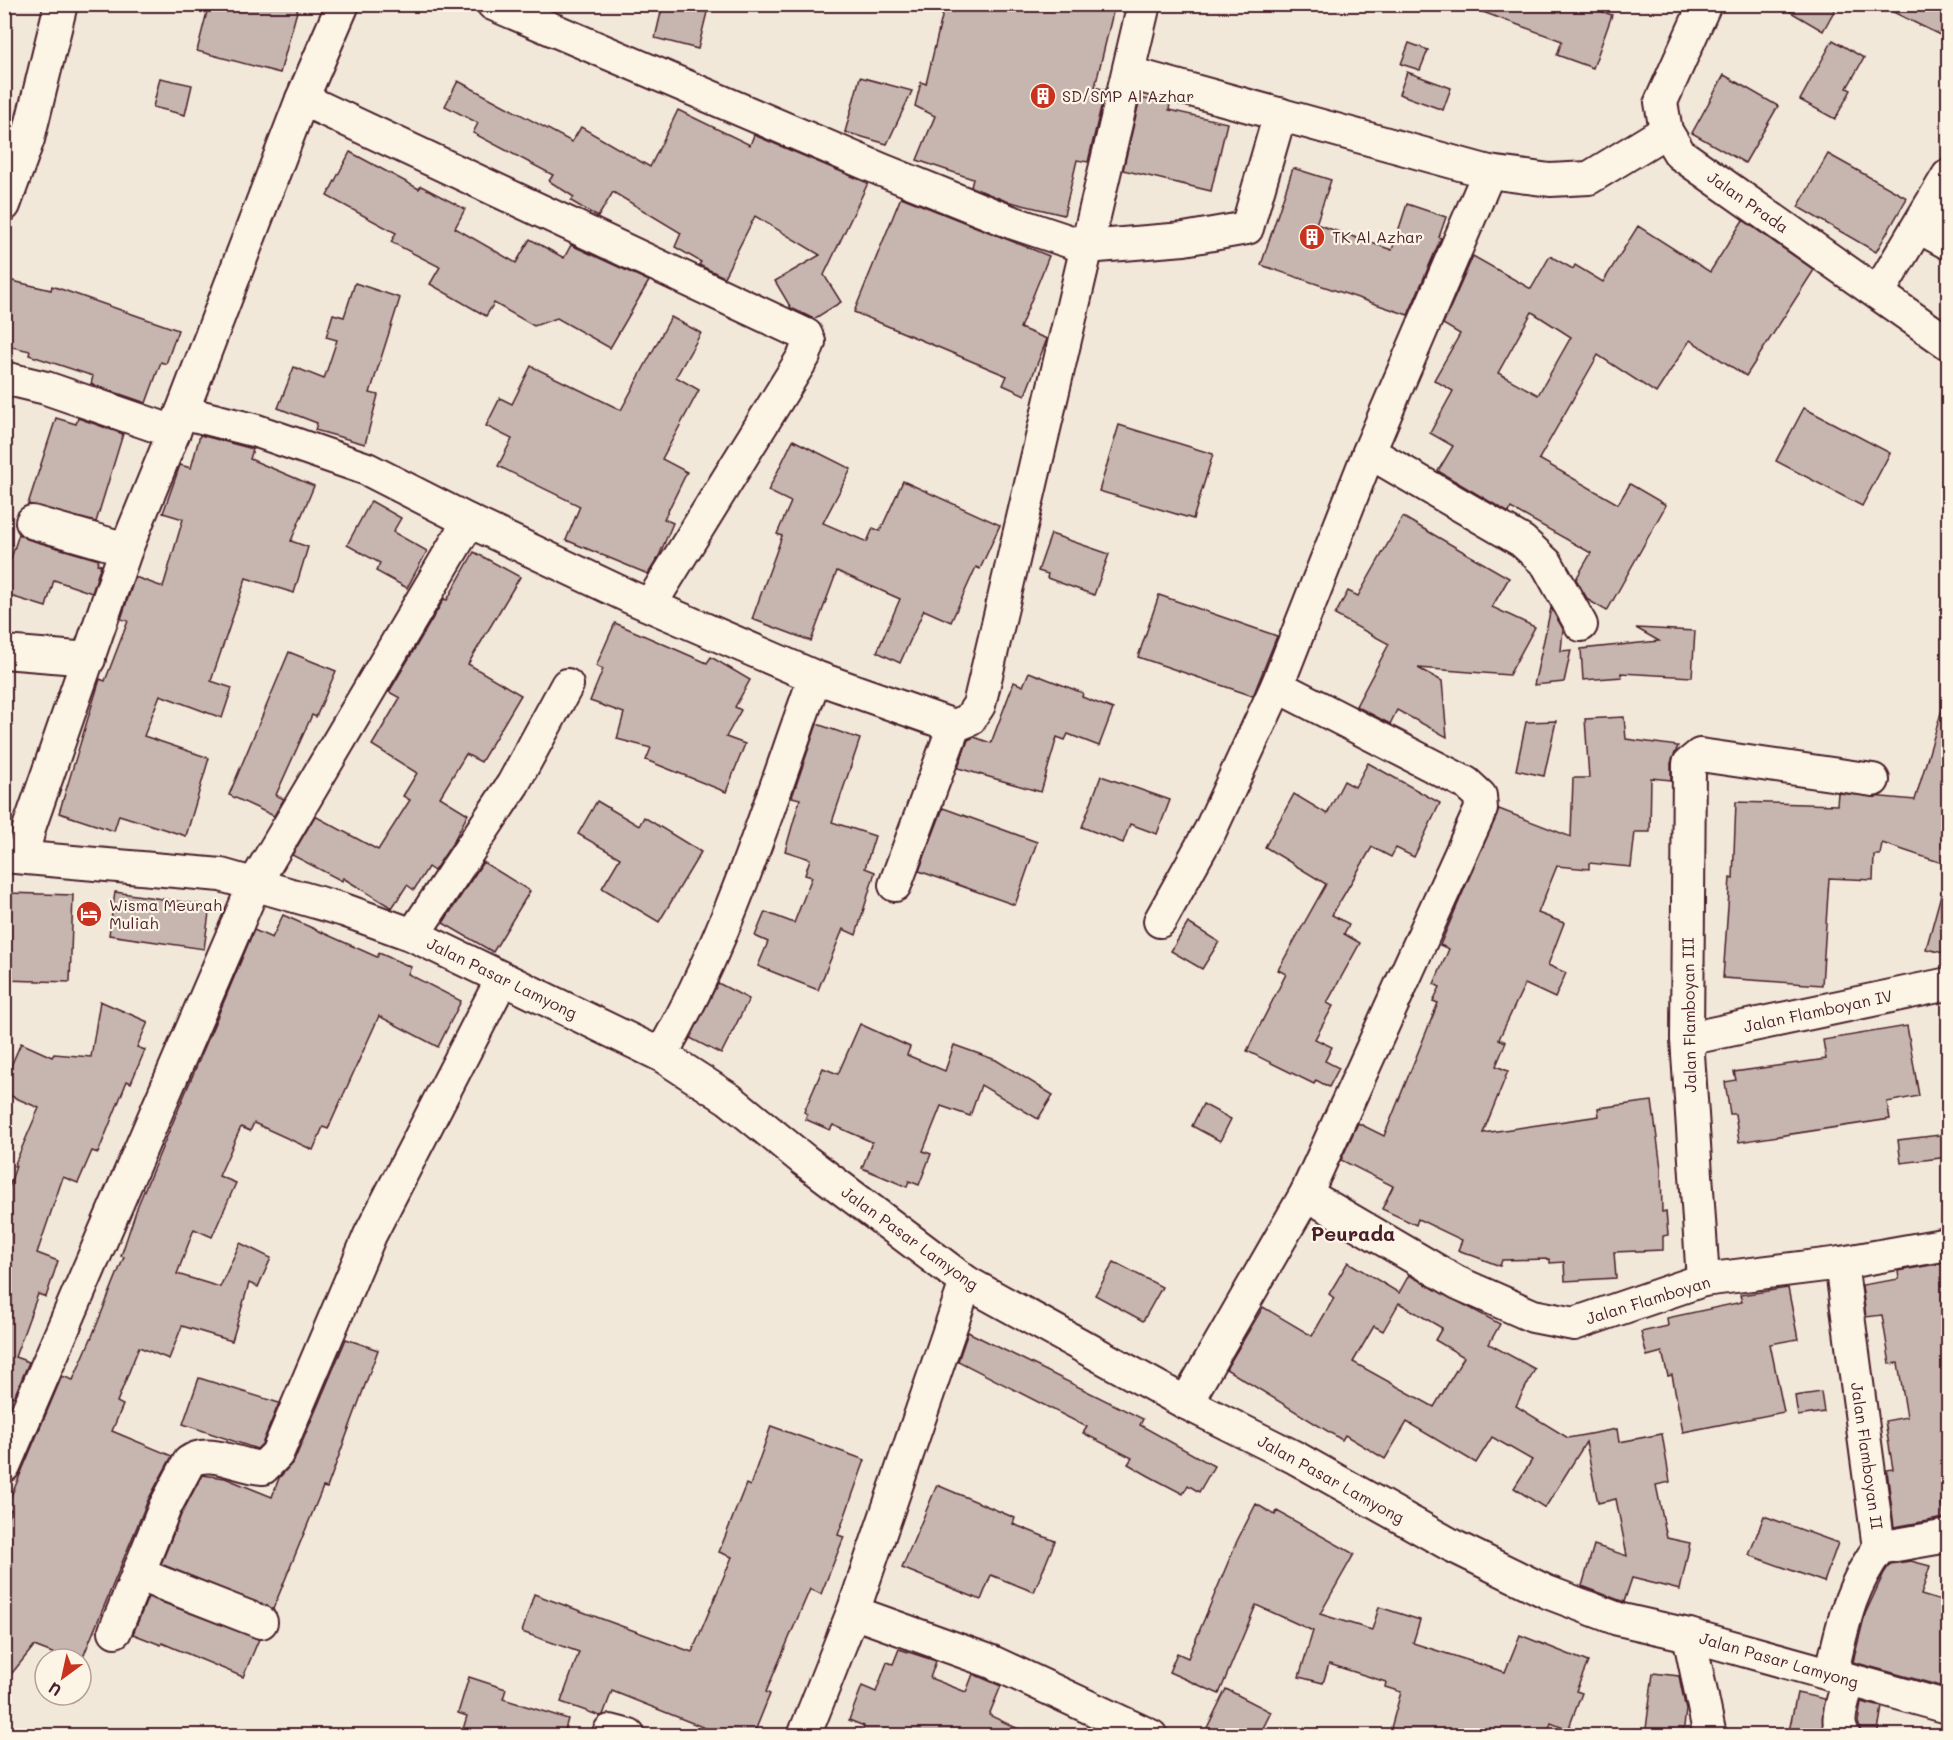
<svg xmlns="http://www.w3.org/2000/svg" width="1953" height="1740" font-family="Mali,sans-serif">
  <style>
    .building { fill: #c7b6af; stroke: #4a1f2b; stroke-width: 1.5; fill-rule: evenodd }
    .lines { fill: none; stroke-linecap: round; stroke-linejoin: round }
    .minor-casing { stroke: #4a1f2b; stroke-width: 36 }
    .minor { stroke: #fcf5e5; stroke-width: 32 }
    .labels { text-anchor: middle; stroke-width: 4.5; stroke-linejoin: round; paint-order: stroke }
    .poi-label { font-size: 16px; fill: #4a1f2b; stroke: #fcf5e5; text-anchor: start }
    .street-label { font-size: 16px; fill: #4a1f2b; stroke: #fcf5e5 }
    .quarter-label { font-size: 20px; font-weight: bold; fill: #4a1f2b; stroke: #fcf5e5 }
  </style>
  <rect width="100%" height="100%" fill="#f1e8da"/>
  <filter id="ink" filterUnits="userSpaceOnUse"><feTurbulence type="fractalNoise" baseFrequency=".0167" numOctaves="2"/><feDisplacementMap in="SourceGraphic" scale="12" xChannelSelector="R" yChannelSelector="G"/><feConvolveMatrix kernelMatrix="1 2 1 2 8 2 1 2 1" color-interpolation-filters="sRGB"/></filter>
  <g filter="url(#ink)">
    <g class="building">
      <polygon points="209,4 299,4 280,73 197,51"/>
      <polygon points="663,4 709,4 698,49 655,38"/>
      <polygon points="945,4 1115,4 1095,87 1105,90 1088,162 1077,160 1064,215 1006,201 971,187 973,179 917,160 935,116 915,106 921,82 926,84"/>
      <polygon points="1469,4 1581,4 1612,15 1593,68 1557,55 1562,41 1469,7"/>
      <polygon points="1777,4 1838,4 1823,31"/>
      <polygon points="1877,4 1948,4 1948,39"/>
      <polygon points="1833,40 1864,58 1847,88 1851,90 1835,119 1800,100"/>
      <polygon points="1409,43 1428,50 1420,70 1401,64"/>
      <polygon points="1407,72 1451,88 1443,110 1399,94"/>
      <polygon points="1724,75 1778,106 1745,163 1692,133"/>
      <polygon points="860,77 912,91 887,144 845,132"/>
      <polygon points="160,78 192,85 185,115 153,107"/>
      <polygon points="458,81 572,142 581,127 650,167 678,110 750,145 754,135 868,183 824,275 841,302 814,319 791,308 775,281 820,255 755,216 724,277 699,265 701,262 675,247 681,233 613,192 598,217 571,201 574,197 549,181 553,175 473,133 478,123 445,106"/>
      <polygon points="1140,98 1170,104 1169,110 1227,123 1211,191 1123,170"/>
      <polygon points="350,152 419,189 421,186 465,209 455,228 516,263 530,239 564,258 571,245 649,281 610,348 557,318 534,326 494,303 486,316 430,284 440,267 391,242 396,233 327,196"/>
      <polygon points="1828,154 1907,198 1876,252 1798,207"/>
      <polygon points="1293,168 1331,180 1316,224 1392,250 1407,204 1446,217 1439,237 1441,238 1408,315 1261,265"/>
      <polygon points="901,197 1049,256 1020,328 1047,339 1025,395 1003,385 1007,376 854,312"/>
      <path d="M 1743,220 L 1814,270 L 1746,376 L 1690,340 L 1656,393 L 1598,355 L 1539,459 L 1618,504 L 1630,484 L 1666,505 L 1607,611 L 1588,600 L 1576,579 L 1591,553 L 1511,508 L 1509,513 L 1438,471 L 1453,446 L 1430,433 L 1453,391 L 1434,380 L 1460,334 L 1443,324 L 1473,256 L 1531,289 L 1550,256 L 1573,269 L 1575,265 L 1603,282 L 1638,226 L 1710,272 ZM 1532,312 L 1571,337 L 1538,395 L 1498,373 Z"/>
      <polygon points="4,279 51,290 52,286 178,330 166,364 161,362 146,403 91,384 93,376 29,355 30,351 4,345"/>
      <polygon points="355,283 400,298 370,393 378,395 365,444 315,430 317,423 278,408 294,367 324,379 337,340 326,337 333,314 344,317"/>
      <polygon points="671,317 701,333 676,377 699,390 662,459 687,472 664,519 673,523 659,556 648,574 566,540 580,506 498,466 512,439 486,426 500,398 512,404 531,366 621,410"/>
      <polygon points="1804,408 1890,453 1862,506 1776,461"/>
      <polygon points="56,418 76,424 78,418 123,434 96,522 28,504"/>
      <polygon points="1119,425 1213,454 1193,519 1099,491"/>
      <polygon points="200,435 253,449 250,459 314,486 291,541 308,547 294,593 246,578 211,681 232,688 222,718 160,695 144,736 209,758 186,836 119,815 114,831 59,813 100,679 105,681 128,621 121,619 135,577 163,587 183,519 163,513 180,465 191,468"/>
      <polygon points="793,440 851,469 823,523 867,542 873,528 880,531 903,481 1000,525 980,569 976,567 951,622 924,610 900,663 877,652 900,599 837,571 811,641 752,619 782,536 777,534 791,502 768,491"/>
      <polygon points="371,501 401,518 393,532 427,551 407,588 376,571 380,563 347,545"/>
      <polygon points="1403,517 1509,578 1492,607 1535,627 1509,675 1418,668 1442,681 1447,737 1397,710 1390,724 1356,706 1389,644 1335,615 1348,591 1358,596"/>
      <polygon points="19,534 27,539 99,560 97,564 101,565 92,593 54,580 46,607 4,594 4,580"/>
      <polygon points="1051,534 1109,554 1094,595 1047,578 1048,574 1038,571"/>
      <polygon points="474,552 520,577 468,664 521,695 481,762 466,754 440,797 468,814 452,844 434,871 428,867 414,890 407,885 392,908 343,878 342,881 292,855 315,816 378,850 410,800 403,796 417,773 372,745 400,698 389,692 444,599 447,600"/>
      <polygon points="1159,595 1277,636 1253,696 1138,657"/>
      <polygon points="1551,608 1563,629 1561,651 1571,650 1564,682 1534,685"/>
      <polygon points="615,623 707,663 711,657 750,680 735,707 741,710 726,737 745,744 726,792 646,760 651,748 617,739 624,713 590,701 603,669 596,666"/>
      <polygon points="1636,628 1695,631 1692,677 1621,673 1622,677 1583,680 1581,649 1659,641"/>
      <polygon points="289,652 336,671 316,717 312,715 276,795 284,799 274,816 229,795"/>
      <polygon points="1029,672 1083,693 1082,697 1113,709 1099,746 1068,734 1065,740 1057,737 1041,792 958,768 968,740 974,737 991,743 1014,682 1023,686"/>
      <polygon points="1943,706 1948,707 1948,865 1882,843 1880,855 1874,855 1873,880 1829,878 1822,985 1723,978 1730,878 1733,879 1736,802 1837,805 1838,793 1915,800"/>
      <polygon points="1624,717 1626,739 1678,746 1671,763 1671,780 1651,778 1650,832 1635,832 1631,867 1589,863 1589,869 1557,866 1538,913 1564,923 1548,965 1566,973 1555,998 1525,984 1499,1039 1506,1042 1496,1066 1508,1071 1483,1133 1599,1116 1598,1108 1652,1101 1661,1168 1662,1212 1666,1211 1668,1235 1663,1236 1663,1250 1614,1252 1616,1278 1565,1281 1564,1262 1550,1263 1550,1259 1502,1260 1500,1266 1458,1250 1462,1240 1418,1219 1416,1225 1382,1209 1393,1186 1341,1160 1358,1123 1384,1136 1438,1003 1433,1001 1440,987 1434,984 1449,949 1440,945 1499,809 1571,837 1573,778 1589,778 1585,719"/>
      <polygon points="1556,721 1544,776 1516,770 1526,722"/>
      <polygon points="817,724 860,739 832,822 875,836 865,868 875,872 856,935 843,929 818,990 758,966 768,942 755,936 765,912 794,923 812,877 805,875 810,859 785,851 800,799 792,797"/>
      <polygon points="1368,763 1440,803 1414,857 1396,848 1391,857 1372,847 1332,915 1349,924 1344,934 1360,943 1327,1003 1333,1006 1315,1039 1332,1047 1325,1061 1339,1068 1329,1087 1316,1080 1314,1084 1247,1051 1286,974 1278,970 1326,884 1265,847 1294,794 1327,814 1344,781 1355,787"/>
      <polygon points="1101,776 1170,800 1157,834 1130,824 1123,843 1082,827"/>
      <polygon points="597,801 639,826 644,817 701,852 659,922 602,888 620,858 578,834"/>
      <polygon points="943,808 1037,842 1015,905 919,871"/>
      <polygon points="483,862 530,891 493,952 443,923"/>
      <polygon points="1942,891 1948,892 1948,954 1926,949"/>
      <polygon points="115,892 210,906 204,949 109,935"/>
      <polygon points="8,893 73,895 70,982 4,980 4,899 8,899"/>
      <polygon points="283,915 377,957 379,953 411,967 408,974 461,1001 438,1047 379,1016 328,1129 323,1127 313,1150 254,1123 250,1131 241,1127 219,1176 236,1183 212,1237 194,1229 177,1274 220,1287 240,1243 271,1258 258,1287 249,1283 232,1341 182,1326 169,1359 139,1347 117,1402 123,1405 112,1431 172,1456 148,1500 81,1662 81,1659 68,1659 34,1646 4,1683 4,1526 11,1510 6,1508 62,1376 73,1380 93,1334 124,1257 121,1256 138,1205 254,930 272,938"/>
      <polygon points="1188,923 1219,942 1202,969 1171,951"/>
      <polygon points="718,983 749,999 721,1054 690,1038"/>
      <polygon points="100,1001 148,1022 137,1047 145,1050 131,1083 127,1081 98,1153 92,1151 78,1183 63,1177 37,1253 58,1261 46,1297 38,1294 15,1357 29,1362 14,1397 4,1393 4,1202 16,1166 14,1166 39,1108 4,1093 4,1082 21,1043 52,1057 54,1054 91,1057"/>
      <polygon points="860,1024 910,1047 907,1055 945,1071 954,1045 996,1060 1053,1095 1038,1119 981,1085 970,1116 941,1106 923,1151 931,1154 919,1185 909,1181 907,1187 862,1168 872,1142 833,1125 830,1130 805,1119 807,1114 804,1112 823,1068 838,1074"/>
      <polygon points="1907,1026 1919,1096 1887,1102 1890,1119 1739,1142 1735,1114 1730,1114 1725,1082 1736,1080 1734,1072 1826,1059 1823,1040"/>
      <polygon points="1203,1104 1231,1119 1220,1141 1192,1126"/>
      <polygon points="1948,1134 1948,1157 1901,1163 1898,1140"/>
      <polygon points="1114,1262 1162,1287 1143,1321 1095,1295"/>
      <path d="M 1348,1262 L 1399,1293 L 1409,1275 L 1500,1324 L 1489,1344 L 1535,1369 L 1516,1406 L 1568,1438 L 1617,1429 L 1619,1442 L 1662,1434 L 1670,1482 L 1656,1485 L 1667,1538 L 1690,1543 L 1680,1590 L 1632,1578 L 1624,1602 L 1582,1586 L 1594,1545 L 1627,1556 L 1616,1499 L 1598,1503 L 1586,1442 L 1545,1508 L 1514,1488 L 1532,1460 L 1492,1437 L 1476,1463 L 1407,1422 L 1385,1459 L 1345,1435 L 1342,1440 L 1226,1369 L 1263,1307 L 1312,1336 L 1334,1298 L 1329,1294 ZM 1399,1303 L 1442,1328 L 1435,1340 L 1464,1357 L 1434,1407 L 1353,1362 L 1374,1326 L 1383,1331 Z"/>
      <polygon points="1948,1262 1948,1501 1941,1502 1944,1518 1894,1527 1887,1470 1893,1469 1885,1421 1907,1417 1898,1363 1890,1364 1882,1315 1866,1317 1862,1285 1899,1279 1898,1271"/>
      <polygon points="1788,1288 1798,1339 1770,1344 1784,1412 1683,1432 1672,1375 1668,1376 1662,1352 1647,1356 1641,1332 1668,1326 1667,1318 1742,1302 1740,1295"/>
      <polygon points="968,1332 1143,1419 1140,1425 1214,1466 1199,1492 1188,1485 1183,1494 1149,1476 1128,1464 1132,1458 1083,1433 1087,1427 958,1361"/>
      <polygon points="346,1339 378,1350 327,1488 323,1487 273,1609 161,1564 181,1515 202,1475 225,1478 272,1497 279,1478 294,1461"/>
      <polygon points="199,1378 279,1403 262,1444 257,1449 183,1424"/>
      <polygon points="1821,1392 1824,1412 1798,1416 1795,1396"/>
      <polygon points="771,1426 865,1460 838,1535 844,1537 821,1594 810,1589 766,1692 770,1694 753,1736 725,1736 612,1691 603,1715 600,1716 561,1702 579,1652 522,1632 534,1594 692,1652 732,1557 719,1552 746,1484 750,1486"/>
      <polygon points="937,1485 1015,1518 1013,1524 1055,1541 1034,1592 991,1575 981,1600 902,1568"/>
      <polygon points="1256,1504 1275,1515 1277,1511 1354,1554 1320,1614 1372,1630 1379,1607 1420,1620 1413,1643 1505,1672 1520,1635 1588,1662 1576,1691 1582,1693 1568,1730 1551,1723 1547,1736 1418,1736 1391,1728 1401,1692 1385,1687 1386,1682 1329,1664 1323,1683 1299,1677 1313,1631 1256,1605 1219,1694 1169,1672 1177,1653 1188,1658 1237,1541"/>
      <polygon points="1764,1516 1838,1543 1824,1582 1749,1555"/>
      <polygon points="1911,1561 1930,1566 1921,1595 1948,1603 1948,1688 1853,1662 1865,1614 1884,1573 1890,1564"/>
      <polygon points="148,1597 259,1639 243,1677 162,1643 161,1645 133,1634"/>
      <polygon points="899,1649 936,1661 930,1678 966,1692 973,1674 1001,1686 989,1715 1033,1736 861,1736 864,1726 849,1720 862,1686 876,1692 887,1662 893,1664"/>
      <polygon points="1653,1673 1679,1676 1686,1710 1683,1734 1646,1729"/>
      <polygon points="469,1677 506,1689 503,1699 568,1719 563,1736 461,1736 467,1716 458,1713"/>
      <polygon points="1226,1689 1271,1712 1259,1736 1203,1736"/>
      <polygon points="1797,1693 1825,1699 1822,1736 1788,1736"/>
      <polygon points="1861,1702 1882,1707 1877,1736 1862,1736 1858,1722"/>
    </g>
    <g class="lines">
      <g class="minor-casing">
        <g id="minor">
          <polyline points="493,4 882,170 1011,222 1086,247 1184,239 1247,228 1280,114"/>
          <polyline points="1705,4 1661,102 1666,131 1680,154 1948,343"/>
          <polyline points="1129,73 1489,172 1550,180 1589,178 1666,131"/>
          <polyline points="302,99 806,335 809,342 804,356 650,605"/>
          <polyline points="4,205 28,139 61,4"/>
          <polyline points="1919,227 1948,243"/>
          <polyline points="1878,293 1948,176"/>
          <polyline points="4,378 46,388 174,432"/>
          <polyline points="182,412 257,431 367,469 469,521 630,597 815,677 954,726 969,720 979,705 1144,4"/>
          <polyline points="1369,452 1522,541 1547,564 1581,625"/>
          <polyline points="32,522 126,549"/>
          <polyline points="4,652 89,659"/>
          <polyline points="4,856 221,875 344,910 413,935 661,1055 729,1099 804,1160 966,1282 1186,1403 1296,1458 1451,1545 1547,1592 1618,1619 1689,1635 1948,1707"/>
          <polyline points="22,857 30,825 126,549 182,412 302,99 343,4"/>
          <polyline points="895,885 954,726"/>
          <polyline points="1160,921 1210,831 1277,686 1369,452 1489,172"/>
          <polyline points="413,935 513,784 567,685"/>
          <polyline points="1687,1039 1948,984"/>
          <path d="M 661,1055 C 729,937 769,804 815,677"/>
          <polyline points="1306,1194 1458,1283 1533,1316 1574,1324 1703,1280 1841,1263 1948,1244"/>
          <polyline points="1703,1280 1687,1039 1689,764 1700,755 1873,780"/>
          <polyline points="1186,1403 1306,1194 1481,809 1480,796 1466,783 1277,686"/>
          <polyline points="4,1466 255,883 469,521"/>
          <polyline points="1879,1548 1948,1536"/>
          <polyline points="138,1574 261,1622"/>
          <polyline points="853,1612 992,1662 1151,1736"/>
          <path d="M 115,1631 L 165,1507 L 189,1462 C 209,1447 240,1467 263,1468 L 277,1454 L 370,1235 L 502,979"/>
          <polyline points="1689,1635 1710,1736"/>
          <path d="M 1831,1675 C 1843,1626 1848,1590 1879,1548 L 1841,1263"/>
          <polyline points="608,1736 610,1731 629,1736"/>
          <polyline points="804,1736 853,1612 966,1282"/>
          <path d="M 1844,1736 C 1833,1722 1845,1696 1849,1680"/>
        </g>
      </g>
      <use href="#minor" class="minor"/>
    </g>
  </g>
  <defs>
    <g id="building-disc" transform="scale(1.35)"><circle r="9.5" fill="#c8321e" stroke="#fcf5e5"/><path d="M-4-6H4V6H1V3H-1V6H-4ZM-2.5-4.3h1.7v1.8h-1.7ZM.8-4.3h1.7v1.8H.8ZM-2.5-1h1.7V.8h-1.7ZM.8-1h1.7V.8H.8Z" fill="#fff"/></g>
    <g id="hotel-disc" transform="scale(1.35)"><circle r="9.5" fill="#c8321e" stroke="#fcf5e5"/><path d="M-6-4.5h1.5V1H6V5H4.5V3h-9V5H-6ZM-4 0a1.8 1.8 0 1 1 3.6 0ZM.5 0V-2.5h3Q6-2.5 6 0Z" fill="#fff"/></g>
  </defs>
  <g fill-rule="evenodd">
    <use href="#building-disc" x="1043" y="96"/>
    <use href="#building-disc" x="1312" y="237"/>
    <use href="#hotel-disc" x="89" y="914"/>
  </g>
  <g class="labels">
    <g class="poi-label">
      <text x="1062" y="102">SD/SMP Al Azhar</text>
      <text x="1332" y="243">TK Al Azhar</text>
      <text x="109" y="911">Wisma Meurah<tspan x="109" dy="18">Muliah</tspan></text>
    </g>
    <g class="street-label">
      <text transform="translate(1748 202) rotate(35)" y="6">Jalan Prada</text>
      <text transform="translate(502 978) rotate(26)" y="6">Jalan Pasar Lamyong</text>
      <text transform="translate(1818 1011) rotate(-12)" y="6">Jalan Flamboyan IV</text>
      <text transform="translate(1689 1015) rotate(-91)" y="6">Jalan Flamboyan III</text>
      <text transform="translate(910 1238) rotate(36)" y="6">Jalan Pasar Lamyong</text>
      <text transform="translate(1648 1300) rotate(-17)" y="6">Jalan Flamboyan</text>
      <text transform="translate(1867 1456) rotate(82)" y="6">Jalan Flamboyan II</text>
      <text transform="translate(1331 1479) rotate(29)" y="6">Jalan Pasar Lamyong</text>
      <text transform="translate(1779 1660) rotate(16)" y="6">Jalan Pasar Lamyong</text>
    </g>
    <g class="quarter-label">
      <text x="1353" y="1241">Peurada</text>
    </g>
  </g>
  <rect width="1953" height="1740" fill="none" stroke="#fcf5e5" stroke-width="24"/>
  <rect x="12" y="12" width="1929" height="1716" fill="none" stroke="#4a1f2b" stroke-width="2" filter="url(#ink)"/>
  <g transform="translate(63 1677) rotate(213)"><circle r="28" fill="#fcf5e5" stroke="#b59f9b" stroke-width="1.5"/>
  <path d="M0-4.5L10 22L0 15L-10 22Z" fill="#c8321e"/>
  <text y="-9" font-size="16" font-weight="bold" text-anchor="middle" fill="#4a1f2b">U</text>
  </g>
</svg>
